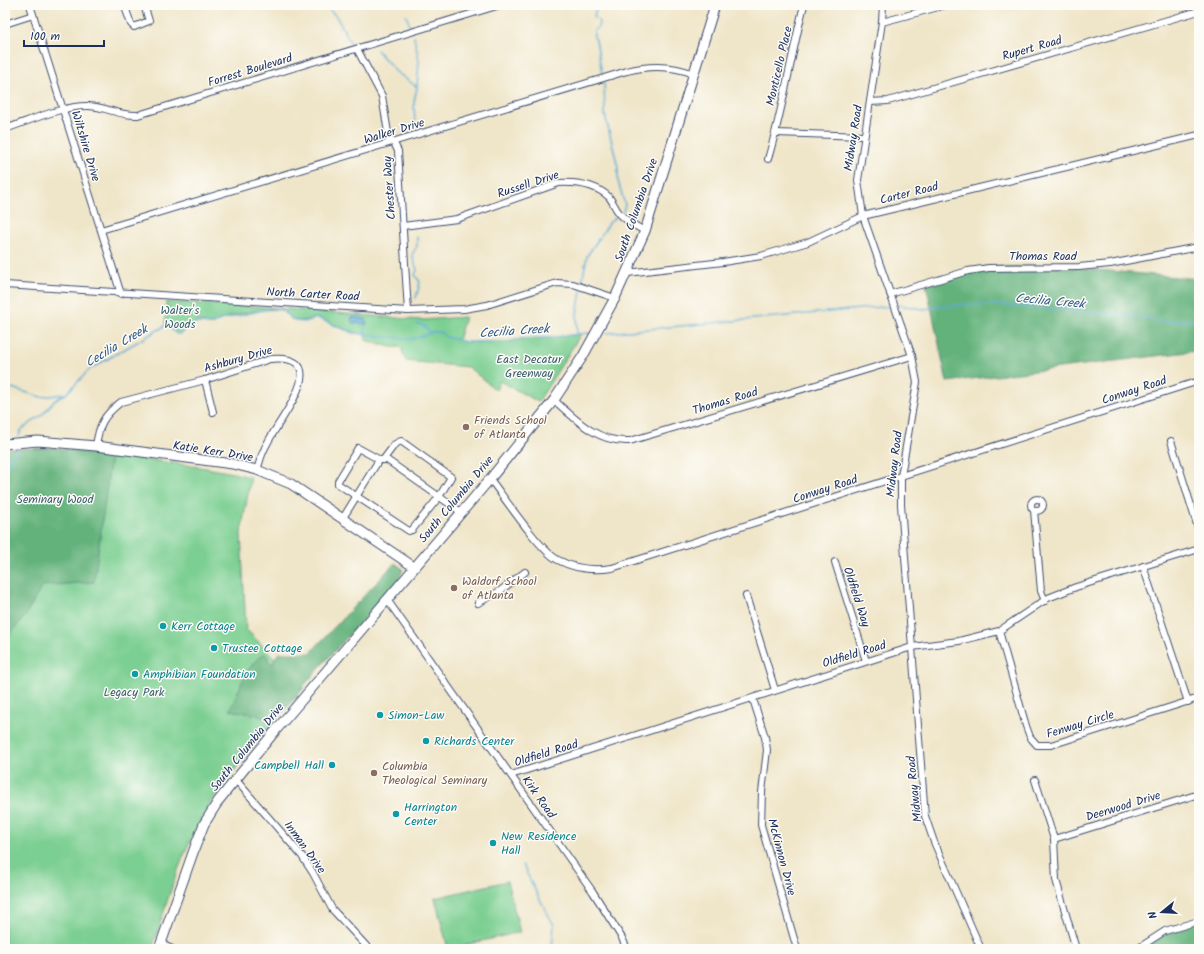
<svg xmlns="http://www.w3.org/2000/svg" width="1204" height="954" font-family="Kalam,sans-serif">
  <style>
    .green { fill: #7bcf92; stroke: #4b7f78 }
    .forest { fill: #64b27c; stroke: #40706d }
    .water { fill: #5babd5; stroke: #3b6d9a }
    .lines { fill: none; stroke-linecap: round; stroke-linejoin: round }
    .stream { stroke: #5babd5; stroke-width: 1.5 }
    .street-casing { stroke: #3b4a6e; stroke-width: 8 }
    .secondary-casing { stroke: #3b4a6e; stroke-width: 11 }
    .street { stroke: #fff; stroke-width: 6 }
    .secondary { stroke: #fff; stroke-width: 9 }
    .education-dot { fill: #8d6e63; stroke: #fdfcf7; stroke-width: 1.5 }
    .culture-dot { fill: #0f9aa8; stroke: #fdfcf7; stroke-width: 1.5 }
    .labels { text-anchor: middle; stroke-width: 3; stroke-linejoin: round; paint-order: stroke }
    .street-label { font-size: 12px; fill: #1b2f5e; stroke: #fdfcf7 }
    .park-label { font-size: 12px; fill: #385f6e; stroke: #fdfcf7 }
    .education-label { font-size: 12px; fill: #785e54; stroke: #fdfcf7; text-anchor: start }
    .culture-label { font-size: 12px; fill: #0d838f; stroke: #fdfcf7; text-anchor: start }
    .water-label { font-size: 13px; font-style: italic; fill: #315a88; stroke: #fdfcf7 }
  </style>
  <rect width="100%" height="100%" fill="#fdfcf7"/>
  <filter id="ink" filterUnits="userSpaceOnUse"><feTurbulence type="fractalNoise" baseFrequency=".025" numOctaves="2"/><feDisplacementMap in="SourceGraphic" scale="8" xChannelSelector="R" yChannelSelector="G"/><feConvolveMatrix kernelMatrix="1 2 1 2 8 2 1 2 1" color-interpolation-filters="sRGB"/></filter>
  <filter id="wash" filterUnits="userSpaceOnUse"><feTurbulence type="fractalNoise" baseFrequency=".012" numOctaves="4" result="noise"/><feDisplacementMap in="SourceGraphic" scale="16" xChannelSelector="R" yChannelSelector="G"/><feGaussianBlur stdDeviation="0.9" result="paint"/><feColorMatrix in="noise" values="0 0 0 0 0 0 0 0 0 0 0 0 0 0 0 0 0 1.4 0 .05"/><feComposite in="paint" operator="in"/></filter>
  <g filter="url(#wash)">
    <rect width="100%" height="100%" fill="#efe5c8"/>
    <g class="green">
      <path d="M 166,302 L 251,306 L 421,320 L 465,317 L 458,340 L 466,342 L 508,342 L 521,339 L 547,338 L 581,334 L 538,402 L 500,381 L 496,390 L 468,367 L 406,361 L 401,347 C 388,349 379,342 367,341 L 364,334 C 345,332 334,322 318,319 C 310,317 304,323 294,320 C 284,317 288,309 271,309 C 259,310 231,315 220,320 C 217,321 215,324 212,324 C 207,325 203,321 197,322 C 189,325 185,334 176,334 L 169,327 L 165,326 Z"/>
      <path d="M 59,448 C 123,458 188,462 251,477 L 241,533 L 246,629 L 304,688 C 275,722 244,756 218,792 C 185,837 169,896 152,949 L 5,949 L 5,449 Z"/>
      <polygon points="507,881 520,932 448,949 435,898"/>
    </g>
    <g class="forest">
      <polygon points="1053,266 1199,279 1199,358 1196,351 947,382 926,284 986,267"/>
      <polygon points="59,448 111,456 94,582 42,586 26,615 5,640 5,449"/>
      <path d="M 395,563 L 403,569 L 399,580 L 320,667 L 272,723 L 257,715 L 230,710 C 239,691 246,664 264,654 L 268,657 L 268,661 L 273,664 L 275,658 L 279,653 L 310,653 Z"/>
      <polygon points="1199,920 1199,949 1137,949 1163,931"/>
    </g>
    <polygon class="water" points="352,317 366,319 367,324 352,323 351,319"/>
    <g class="lines">
      <g class="stream">
        <polyline points="324,5 336,16 351,43"/>
        <polyline points="597,5 594,17 599,21 598,27 594,31 594,37 596,40 602,74"/>
        <polyline points="406,15 410,26"/>
        <polyline points="414,37 419,60 417,86"/>
        <polyline points="377,50 395,71 417,87 414,102 415,126"/>
        <polyline points="604,82 605,115 618,167 618,181 625,205 623,211"/>
        <polyline points="582,282 587,256 610,222 616,217"/>
        <polyline points="416,298 420,282 415,275 417,270 412,255 417,246 417,237"/>
        <polyline points="899,305 923,309 965,304 1001,305 1140,317 1163,322 1199,319"/>
        <polyline points="357,311 358,317"/>
        <polyline points="417,324 423,325 430,332"/>
        <polyline points="365,325 366,334"/>
        <polyline points="607,333 892,306"/>
        <polyline points="577,334 577,314 581,291"/>
        <polyline points="5,386 41,397 65,394"/>
        <path d="M 19,436 L 21,430 L 42,415 L 54,401 L 67,393 L 90,369 L 165,326 C 171,326 172,333 179,334 L 196,323 L 213,324 L 220,320 L 264,310 L 278,309 L 284,311 L 295,321 L 305,322 L 317,318 L 353,333 L 409,339 L 417,338 L 433,332 L 440,332 L 446,337 L 466,342 L 508,342 L 521,339 L 547,338 L 588,333"/>
        <polyline points="5,468 16,450"/>
        <polyline points="523,865 538,896 554,925 552,949"/>
      </g>
    </g>
  </g>
  <g filter="url(#ink)">
    <g class="lines">
      <g class="street-casing">
        <g id="street">
          <polyline points="30,5 121,294"/>
          <polyline points="130,5 125,7 131,24 134,27 149,21 144,5"/>
          <polyline points="883,5 882,22 858,180 863,216 912,356 917,382 901,476 901,505 925,816 934,842 981,949"/>
          <polyline points="882,22 946,5"/>
          <polyline points="5,24 33,15"/>
          <polyline points="357,49 382,96 389,139 394,143 398,151 408,311"/>
          <polyline points="870,102 888,101 1199,11"/>
          <path d="M 5,129 C 29,121 64,105 89,106 C 107,107 119,116 138,115 L 500,5"/>
          <polyline points="776,133 864,136"/>
          <path d="M 768,159 C 783,109 791,56 804,5"/>
          <path d="M 403,226 L 457,219 L 559,183 C 577,182 595,184 609,197 C 613,202 615,208 619,213 C 626,221 635,226 645,231"/>
          <path d="M 101,230 L 627,71 C 650,65 671,65 694,74"/>
          <polyline points="627,273 723,262 761,256 808,242 863,216 1199,135"/>
          <polyline points="5,285 408,311 464,309 487,305 557,283 573,284 615,298"/>
          <polyline points="890,294 968,271 989,268 1079,267 1110,264 1198,247"/>
          <polyline points="205,380 213,412"/>
          <path d="M 554,400 C 576,420 598,443 630,441 L 912,356"/>
          <polyline points="1171,441 1199,531"/>
          <path d="M 96,446 C 99,424 104,415 121,402 L 205,380 L 270,359 C 337,353 278,420 267,444 C 262,452 260,461 257,470"/>
          <polyline points="380,460 358,448 338,481 338,484 409,531 412,530 439,497 451,477 401,441 395,444 383,460"/>
          <path d="M 490,479 C 504,497 540,551 558,560 C 575,569 593,571 612,568 L 1199,381"/>
          <circle cx="1037" cy="505" r="6"/>
          <polyline points="1034,510 1041,591 1045,601"/>
          <polyline points="343,518 377,463 380,460 387,460 461,512"/>
          <polyline points="835,562 866,661"/>
          <polyline points="1143,566 1188,702"/>
          <polyline points="746,596 775,690"/>
          <polyline points="388,601 593,892 622,938 627,949"/>
          <polyline points="478,603 500,591 525,572"/>
          <polyline points="999,631 1026,726 1030,737 1037,745 1051,745 1199,698"/>
          <polyline points="753,699 765,737 767,750 762,792 761,825 797,949"/>
          <polyline points="511,775 912,647 959,641 999,631 1048,598 1076,587 1199,549"/>
          <polyline points="235,779 302,856 313,873 332,909 369,949"/>
          <polyline points="1035,780 1054,839 1056,880 1076,949"/>
          <polyline points="1054,839 1199,794"/>
          <polyline points="161,944 172,949"/>
          <polyline points="1137,949 1165,931 1199,921"/>
        </g>
      </g>
      <g class="secondary-casing">
        <g id="secondary">
          <polyline points="5,444 38,441 96,446 233,464 257,470 291,484 414,567"/>
          <polyline points="159,949 195,847 204,824 219,800 276,730 490,479 554,400 583,356 615,298 645,231 715,5"/>
        </g>
      </g>
      <use href="#street" class="street"/>
      <use href="#secondary" class="secondary"/>
    </g>
  </g>
  <g class="education-dot">
    <circle cx="466" cy="427" r="4"/>
    <circle cx="454" cy="588" r="4"/>
    <circle cx="374" cy="773" r="4"/>
  </g>
  <g class="culture-dot">
    <circle cx="163" cy="626" r="4"/>
    <circle cx="214" cy="648" r="4"/>
    <circle cx="135" cy="674" r="4"/>
    <circle cx="380" cy="715" r="4"/>
    <circle cx="426" cy="741" r="4"/>
    <circle cx="332" cy="765" r="4"/>
    <circle cx="396" cy="814" r="4"/>
    <circle cx="493" cy="843" r="4"/>
  </g>
  <g class="labels">
    <g class="street-label">
      <text transform="translate(1032 48) rotate(-16)" y="4">Rupert Road</text>
      <text transform="translate(779 66) rotate(-77)" y="4">Monticello Place</text>
      <text transform="translate(250 70) rotate(-17)" y="4">Forrest Boulevard</text>
      <text transform="translate(394 131) rotate(-17)" y="4">Walker Drive</text>
      <text transform="translate(853 138) rotate(-81)" y="4">Midway Road</text>
      <text transform="translate(86 146) rotate(73)" y="4">Wiltshire Drive</text>
      <text transform="translate(528 184) rotate(-18)" y="4">Russell Drive</text>
      <text transform="translate(389 188) rotate(-94)" y="4">Chester Way</text>
      <text transform="translate(909 193) rotate(-14)" y="4">Carter Road</text>
      <text transform="translate(636 210) rotate(-71)" y="4">South Columbia Drive</text>
      <text x="1043" y="260">Thomas Road</text>
      <text transform="translate(313 294) rotate(3)" y="4">North Carter Road</text>
      <text transform="translate(238 359) rotate(-16)" y="4">Ashbury Drive</text>
      <text transform="translate(1134 390) rotate(-18)" y="4">Conway Road</text>
      <text transform="translate(725 401) rotate(-17)" y="4">Thomas Road</text>
      <text transform="translate(213 451) rotate(9)" y="4">Katie Kerr Drive</text>
      <text transform="translate(894 464) rotate(-83)" y="4">Midway Road</text>
      <text transform="translate(825 489) rotate(-18)" y="4">Conway Road</text>
      <text transform="translate(456 499) rotate(-50)" y="4">South Columbia Drive</text>
      <text transform="translate(857 597) rotate(72)" y="4">Oldfield Way</text>
      <text transform="translate(854 654) rotate(-17)" y="4">Oldfield Road</text>
      <text transform="translate(1080 724) rotate(-17)" y="4">Fenway Circle</text>
      <text transform="translate(247 747) rotate(-51)" y="4">South Columbia Drive</text>
      <text transform="translate(546 753) rotate(-17)" y="4">Oldfield Road</text>
      <text transform="translate(914 789) rotate(-96)" y="4">Midway Road</text>
      <text transform="translate(539 797) rotate(55)" y="4">Kirk Road</text>
      <text transform="translate(1123 806) rotate(-17)" y="4">Deerwood Drive</text>
      <text transform="translate(305 847) rotate(54)" y="4">Inman Drive</text>
      <text transform="translate(782 857) rotate(75)" y="4">McKinnon Drive</text>
    </g>
    <g class="park-label">
      <text x="180" y="314">Walter's<tspan x="180" dy="14">Woods</tspan></text>
      <text x="529" y="363">East Decatur<tspan x="529" dy="14">Greenway</tspan></text>
      <text x="55" y="503">Seminary Wood</text>
      <text x="134" y="696">Legacy Park</text>
    </g>
    <g class="education-label">
      <text x="474" y="424">Friends School<tspan x="474" dy="14">of Atlanta</tspan></text>
      <text x="462" y="585">Waldorf School<tspan x="462" dy="14">of Atlanta</tspan></text>
      <text x="382" y="770">Columbia<tspan x="382" dy="14">Theological Seminary</tspan></text>
    </g>
    <g class="culture-label">
      <text x="171" y="630">Kerr Cottage</text>
      <text x="222" y="652">Trustee Cottage</text>
      <text x="143" y="678">Amphibian Foundation</text>
      <text x="388" y="719">Simon-Law</text>
      <text x="434" y="745">Richards Center</text>
      <text x="324" y="769" text-anchor="end">Campbell Hall</text>
      <text x="404" y="811">Harrington<tspan x="404" dy="14">Center</tspan></text>
      <text x="501" y="840">New Residence<tspan x="501" dy="14">Hall</tspan></text>
    </g>
    <g class="water-label">
      <text transform="translate(1050 300) rotate(5)" y="5">Cecilia Creek</text>
      <text transform="translate(514 330) rotate(-4)" y="5">Cecilia Creek</text>
      <text transform="translate(116 345) rotate(-31)" y="5">Cecilia Creek</text>
    </g>
  </g>
  <rect width="1204" height="954" fill="none" stroke="#fdfcf7" stroke-width="20"/>
  <g transform="translate(1162 912) rotate(252)" stroke="#fdfcf7" stroke-width="3" paint-order="stroke">
  <path d="M0-3L7 15L0 10L-7 15Z" fill="#1b2f5e"/>
  <text y="-6" font-size="11" font-weight="bold" text-anchor="middle" fill="#1b2f5e">N</text>
  </g>
  <path d="M24 40v6h80v-6" fill="none" stroke="#1b2f5e" stroke-width="2"/>
  <text x="30" y="40" font-size="12" fill="#1b2f5e" stroke="#fdfcf7" stroke-width="3" paint-order="stroke">100 m</text>
</svg>
